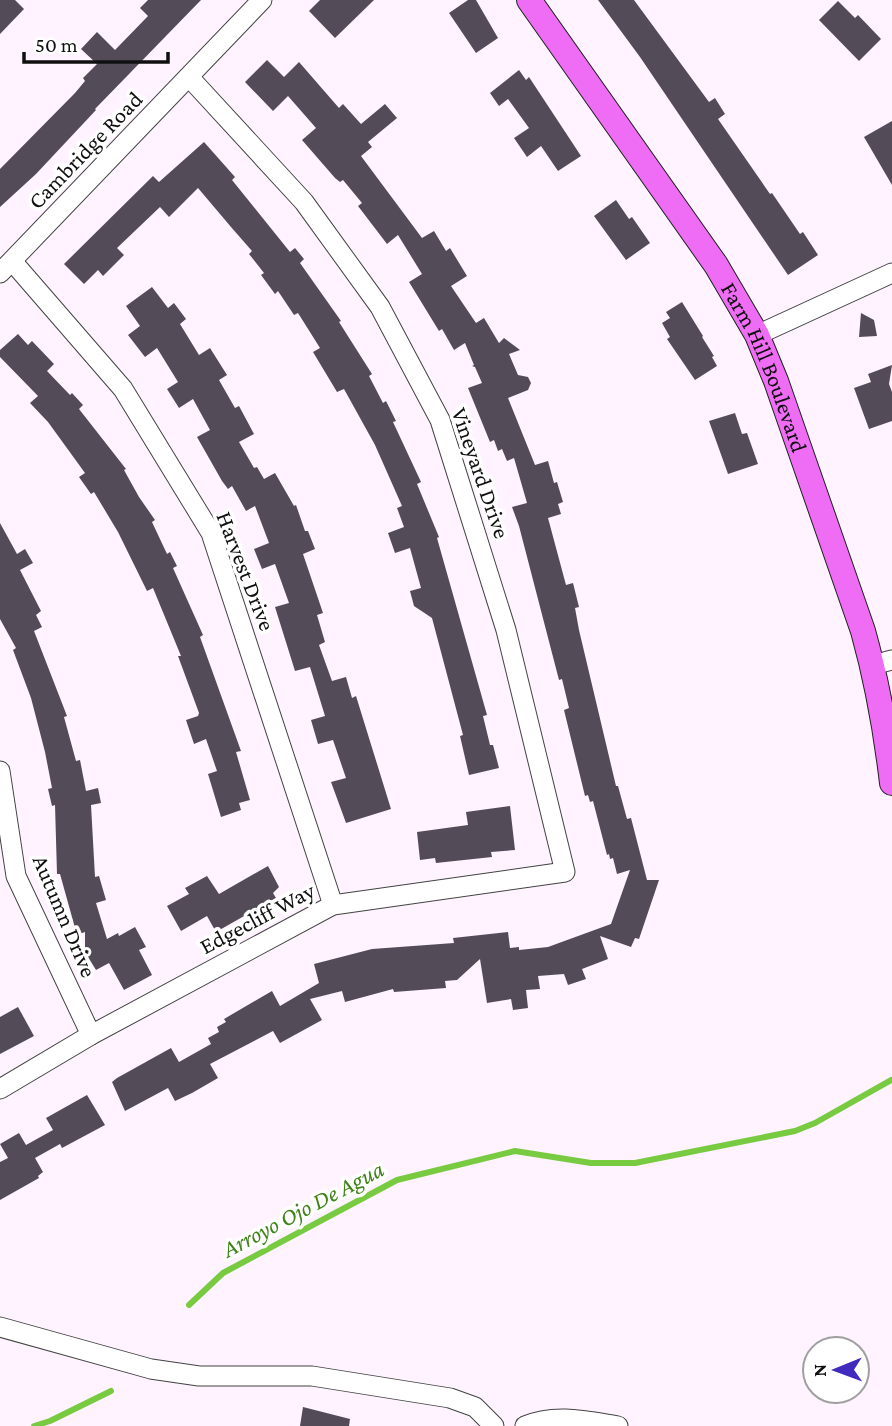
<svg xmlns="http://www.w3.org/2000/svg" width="892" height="1426" font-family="'Crimson Pro',serif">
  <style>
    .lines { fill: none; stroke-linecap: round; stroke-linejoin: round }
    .stream { stroke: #78ca41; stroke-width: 6 }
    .building { fill: #534c58 }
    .minor-casing { stroke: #434343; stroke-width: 21 }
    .major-casing { stroke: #212121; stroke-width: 26 }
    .minor { stroke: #fff; stroke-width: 19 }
    .major { stroke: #ef6df5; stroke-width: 24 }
    .labels { text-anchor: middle; stroke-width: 7; stroke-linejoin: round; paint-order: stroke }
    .street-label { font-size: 23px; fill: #101010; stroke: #fff }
    .water-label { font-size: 24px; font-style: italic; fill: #3f8319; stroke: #fff }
  </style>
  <rect width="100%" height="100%" fill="#fff3ff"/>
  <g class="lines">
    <g class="stream">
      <polyline points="189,1305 223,1273 397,1180 515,1151 591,1163 635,1163 795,1131 815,1123 891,1080"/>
      <polyline points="34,1426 50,1421 111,1391"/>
    </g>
  </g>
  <g class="building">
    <polygon points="0,0 15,0 24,9 0,34"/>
    <polygon points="148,0 201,0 95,109 96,110 36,174 0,207 0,169 75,93 85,81 83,78 97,64 81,49 97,32 115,50 148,16 140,8"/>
    <polygon points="320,0 374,0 335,38 309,11"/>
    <polygon points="468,0 476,0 498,38 476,53 449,13"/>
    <polygon points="598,0 634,0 709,102 715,98 725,114 718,119 770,194 772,193 800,234 803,232 818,255 788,275 640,57"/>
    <polygon points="838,1 855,18 858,15 881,39 859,61 819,20"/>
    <polygon points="267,60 284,77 299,62 339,108 343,104 361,124 385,104 397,118 368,142 372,147 361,156 422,238 434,231 446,251 450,248 467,276 451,286 476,323 484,318 499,343 504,338 520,350 509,354 518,375 528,377 531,383 528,390 508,398 535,465 548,461 554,483 557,482 563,502 558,504 561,514 548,518 566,585 573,583 579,607 575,608 579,630 616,786 618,786 627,819 631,818 647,880 659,880 639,939 635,938 631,947 600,936 608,959 582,969 586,979 568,985 564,974 538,976 540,989 526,990 528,1008 513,1010 511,999 487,1003 480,959 457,980 445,981 446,988 394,992 393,989 345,1002 342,991 310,999 322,1020 280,1043 273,1031 210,1064 218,1078 192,1093 175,1101 168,1088 125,1111 112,1082 117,1078 171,1048 179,1062 211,1044 208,1038 219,1032 217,1027 226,1022 224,1019 272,991 280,1006 319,983 314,964 372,949 454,943 453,938 508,932 510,948 519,947 519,950 548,947 611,924 630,870 617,874 613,858 610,859 609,854 607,855 593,801 590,802 588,795 585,796 564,710 569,708 562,679 559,680 519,526 512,507 527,503 514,458 507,461 502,449 498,451 494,440 490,442 468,388 482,383 475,367 472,366 474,365 465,343 454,350 442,329 439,331 409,282 422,274 398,235 387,244 358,206 362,203 343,180 340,182 335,178 302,140 316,128 288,96 273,111 245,82"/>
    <polygon points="519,70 526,80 529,77 581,156 558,171 541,146 527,157 514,138 529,128 508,99 499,106 490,93"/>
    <polygon points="892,121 892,185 864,137"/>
    <polygon points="204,142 235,177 232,180 290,252 295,248 304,259 300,263 341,321 339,322 372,374 369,376 383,403 386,401 396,421 393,422 421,482 417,484 439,537 437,538 487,715 483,716 490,745 493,745 499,768 469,775 460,736 463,735 432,618 414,606 410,591 421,588 410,548 395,553 388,533 404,527 397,508 402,506 375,445 344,389 337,392 313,352 320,348 298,313 294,315 278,291 275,294 261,275 264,273 249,254 252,251 231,227 198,188 169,217 160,207 117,248 124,255 103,276 98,270 84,284 64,264 153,176 159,182"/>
    <polygon points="616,200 629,219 632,217 650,243 626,260 594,216"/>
    <polygon points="152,287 168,308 174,303 186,319 180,324 199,355 210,348 227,375 219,380 235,408 239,406 254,434 239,442 254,468 257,467 264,479 275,473 294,506 296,505 305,531 308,531 315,549 303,554 323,613 317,615 325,642 319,645 332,681 346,677 352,698 356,696 391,809 346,823 331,782 346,778 333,740 318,744 311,720 325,716 310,667 295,671 275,607 289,603 275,564 262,569 254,549 269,543 255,506 246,511 232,486 228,489 222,481 197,437 210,430 193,399 179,408 167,389 178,382 157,348 145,357 128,335 140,326 126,306"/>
    <polygon points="682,302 703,336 702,337 714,356 712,357 717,366 695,380 667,339 670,337 662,323 670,318 666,312"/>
    <polygon points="861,313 874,320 877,336 859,337"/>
    <polygon points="18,334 28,345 32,341 54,364 47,371 70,395 72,393 83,405 79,409 126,469 124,470 139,497 155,520 152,522 167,554 170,552 177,566 173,568 203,635 200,637 241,751 236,752 250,800 239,803 241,810 221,817 208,774 217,771 206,739 194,744 186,720 198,716 199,713 178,656 181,656 153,588 147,591 118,532 94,492 91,494 79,477 85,473 48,422 30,403 38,396 0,357 0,350"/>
    <polygon points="892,365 889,384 892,392 892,421 869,429 854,388 871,382 868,374"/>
    <polygon points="735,413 742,434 747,433 758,464 728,474 709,421"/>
    <polygon points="0,523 17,554 25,549 33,563 20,570 41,611 36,615 42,627 34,631 67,716 64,717 76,761 80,760 86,791 98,788 101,803 91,805 95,877 99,876 106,900 96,903 107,939 118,933 119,936 135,927 146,947 139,950 152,975 124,990 109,963 96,970 85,952 85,932 77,935 60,874 57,874 55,805 52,806 48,789 52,788 45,752 31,698 13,650 16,648 0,619"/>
    <polygon points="510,806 515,850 491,852 492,857 436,863 435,858 420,860 417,832 468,825 466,812"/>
    <polygon points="268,866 279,887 273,893 276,898 216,932 207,916 181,931 167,906 189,894 185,888 207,876 219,894"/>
    <polygon points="18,1007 34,1036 0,1054 0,1017"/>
    <polygon points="87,1095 105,1125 62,1148 60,1144 35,1158 43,1172 38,1176 39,1178 0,1200 0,1162 8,1158 0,1144 19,1133 26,1145 53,1130 46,1118"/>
    <polygon points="303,1407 350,1419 349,1426 300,1426"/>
  </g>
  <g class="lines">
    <g class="minor-casing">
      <g id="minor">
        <polyline points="12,261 123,389 211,533 333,905"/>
        <polyline points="0,273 262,0"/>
        <polyline points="757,335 892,273"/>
        <polyline points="873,665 892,660"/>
        <polyline points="0,771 16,876 91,1035"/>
        <polyline points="0,1089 91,1035 333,905 565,872 506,630 440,420 380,307 304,202 189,77"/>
        <polyline points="0,1327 151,1369 199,1376 312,1376 450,1398 475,1407 494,1426"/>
        <path d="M 525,1426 C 555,1413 587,1421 618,1426"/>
      </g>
    </g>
    <g class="major-casing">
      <g id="major">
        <path id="s1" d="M 529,0 L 716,265 L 757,335 L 776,381 L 863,631 C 877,681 886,732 892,783"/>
      </g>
    </g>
    <use href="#minor" class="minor"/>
    <use href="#major" class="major"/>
  </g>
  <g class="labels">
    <g class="street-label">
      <text transform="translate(85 150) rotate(-46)" y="8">Cambridge Road</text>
      <text dy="8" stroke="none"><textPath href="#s1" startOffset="438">Farm Hill Boulevard</textPath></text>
      <text transform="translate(481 473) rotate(71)" y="8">Vineyard Drive</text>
      <text transform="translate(246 571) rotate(69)" y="8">Harvest Drive</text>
      <text transform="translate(65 916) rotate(67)" y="8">Autumn Drive</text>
      <text transform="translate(257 918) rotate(-28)" y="8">Edgecliff Way</text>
    </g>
    <g class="water-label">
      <text transform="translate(303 1209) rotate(-28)" y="8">Arroyo Ojo De Agua</text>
    </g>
  </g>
  <g transform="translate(836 1370) rotate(269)"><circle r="33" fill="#ffffff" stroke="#9f9f9f" stroke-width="2"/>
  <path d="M0-5L12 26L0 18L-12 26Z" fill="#412abe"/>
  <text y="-10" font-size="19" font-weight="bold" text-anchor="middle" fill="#101010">N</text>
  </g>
  <path d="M24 52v10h144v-10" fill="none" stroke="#101010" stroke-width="3.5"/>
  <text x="35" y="52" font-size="21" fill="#101010" stroke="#ffffff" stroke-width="5" paint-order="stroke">50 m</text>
</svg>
